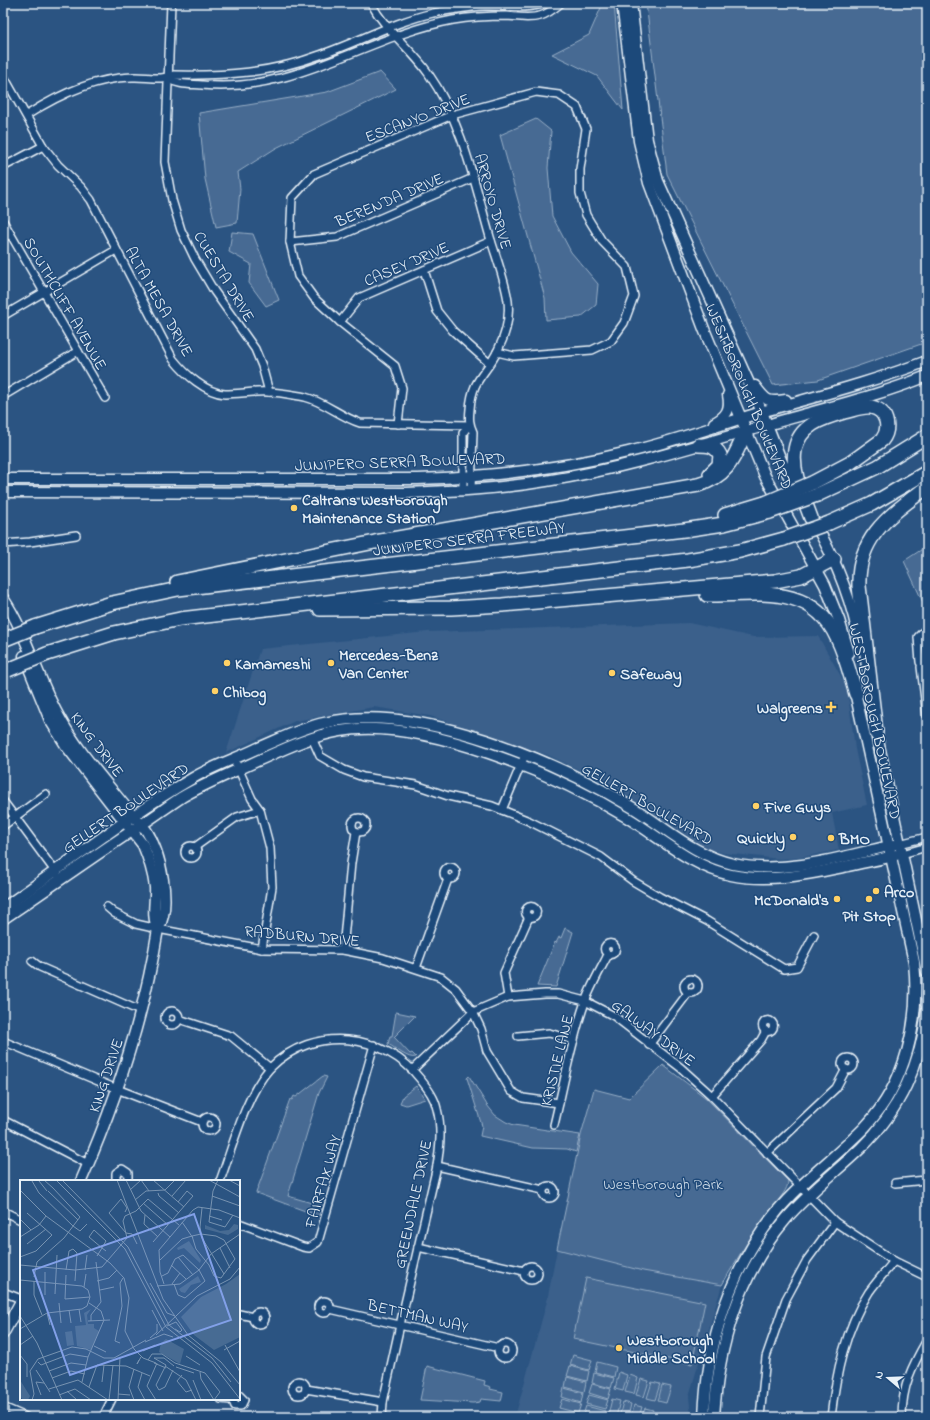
<svg xmlns="http://www.w3.org/2000/svg" width="930" height="1420" font-family="'Indie Flower',sans-serif">
  <style>
    .built { fill: #3a608b }
    .green { fill: #476b93; stroke: #98aec6 }
    .lines { fill: none; stroke-linecap: round; stroke-linejoin: round }
    .street-casing { stroke: #e8f1f8; stroke-width: 10 }
    .secondary-casing { stroke: #e8f1f8; stroke-width: 13 }
    .highway-casing { stroke: #e8f1f8; stroke-width: 16 }
    .street { stroke: #1f4a7a; stroke-width: 7 }
    .secondary { stroke: #1f4a7a; stroke-width: 10 }
    .highway { stroke: #1f4a7a; stroke-width: 13 }
    .highway-bridge-casing { stroke: #e8f1f8; stroke-width: 16; stroke-linecap: butt }
    .highway-bridge { stroke: #1f4a7a; stroke-width: 13 }
    .poi-dot { fill: #ffd166; stroke: #1f4a7a; stroke-width: 1.5 }
    .labels { text-anchor: middle; stroke-width: 3; stroke-linejoin: round; paint-order: stroke }
    .street-label { font-size: 16px; fill: #e8f1f8; stroke: #1f4a7a }
    .poi-label { font-size: 16px; font-weight: bold; fill: #e8f1f8; stroke: #1f4a7a; text-anchor: start }
    .park-label { font-size: 16px; fill: #d0dde9; stroke: #1f4a7a }
    .inset-road { fill: none; stroke: #7793b1; stroke-width: 1 }
    .view { fill: #82a0e8; fill-opacity: 0.15; stroke: #82a0e8; stroke-width: 2 }
    .inset-edge { fill: none; stroke: #e8f1f8; stroke-width: 2 }
  </style>
  <rect width="100%" height="100%" fill="#2b5482"/>
  <filter id="ink" filterUnits="userSpaceOnUse"><feTurbulence type="fractalNoise" baseFrequency=".025" numOctaves="2"/><feDisplacementMap in="SourceGraphic" scale="8" xChannelSelector="R" yChannelSelector="G"/><feConvolveMatrix kernelMatrix="1 2 1 2 8 2 1 2 1" color-interpolation-filters="sRGB"/></filter>
  <g filter="url(#ink)">
    <g class="built">
      <polygon points="689,623 753,637 818,636 847,687 855,749 867,805 832,813 839,850 798,858 780,859 723,853 706,848 615,787 548,755 430,716 374,707 295,721 226,753 260,649 427,632"/>
      <polygon points="557,1249 643,1271 722,1285 689,1396 691,1417 515,1417 547,1301"/>
    </g>
    <g class="green">
      <polygon points="603,3 614,3 623,110 597,76 552,54 589,35"/>
      <polygon points="646,3 927,3 927,342 818,380 773,385 667,174"/>
      <polygon points="380,72 396,89 276,148 238,172 240,189 237,223 216,227 205,179 199,113 327,92"/>
      <polygon points="536,119 551,131 548,168 552,216 571,252 598,284 596,305 581,317 546,320 545,298 500,135"/>
      <polygon points="232,232 253,234 279,300 266,306 249,283 251,264 229,252"/>
      <polygon points="927,546 927,611 904,561"/>
      <polygon points="565,928 573,932 556,987 537,986 555,942 556,943 559,937 561,938"/>
      <path d="M 396,1012 L 415,1016 L 394,1037 L 410,1054 L 412,1053 L 416,1057 C 408,1060 396,1048 388,1044 L 390,1036 L 392,1036 Z"/>
      <path d="M 663,1065 L 706,1098 L 788,1181 C 788,1190 780,1197 775,1205 C 754,1230 738,1257 722,1285 L 643,1271 L 557,1249 L 581,1135 L 594,1089 L 629,1098 Z"/>
      <polygon points="323,1076 327,1077 319,1093 288,1196 322,1206 319,1216 256,1193 290,1099 292,1100 294,1096 296,1097"/>
      <polygon points="469,1076 487,1105 495,1115 506,1122 514,1125 580,1135 576,1152 567,1149 533,1148 480,1136 482,1126 467,1078"/>
      <polygon points="416,1086 425,1099 406,1105 400,1103 403,1096"/>
      <polygon points="586,1278 705,1302 692,1364 573,1339"/>
      <polygon points="573,1355 592,1360 589,1370 570,1365"/>
      <polygon points="597,1362 616,1367 614,1377 595,1372"/>
      <polygon points="427,1366 485,1381 484,1385 491,1387 490,1389 503,1392 501,1401 481,1399 480,1402 473,1403 420,1400"/>
      <polygon points="570,1366 589,1371 587,1381 567,1376"/>
      <polygon points="619,1372 627,1375 623,1391 615,1389"/>
      <polygon points="594,1373 614,1378 611,1388 592,1383"/>
      <polygon points="630,1375 638,1378 634,1394 625,1392"/>
      <polygon points="567,1377 586,1382 584,1392 565,1387"/>
      <polygon points="641,1379 649,1381 644,1397 636,1395"/>
      <polygon points="652,1382 660,1384 655,1400 647,1398"/>
      <polygon points="592,1384 611,1389 608,1399 589,1393"/>
      <polygon points="662,1385 671,1387 666,1403 658,1401"/>
      <polygon points="564,1388 583,1393 581,1403 562,1397"/>
      <polygon points="589,1395 608,1400 605,1409 586,1404"/>
      <polygon points="562,1399 581,1404 578,1413 559,1408"/>
      <polygon points="612,1399 620,1401 616,1417 608,1415"/>
      <polygon points="623,1402 631,1404 628,1417 619,1417"/>
      <polygon points="634,1405 642,1407 639,1417 631,1417"/>
      <polygon points="586,1406 605,1411 603,1417 583,1415"/>
      <polygon points="645,1408 653,1410 651,1417 642,1417"/>
    </g>
    <g class="lines">
      <g class="street-casing">
        <g id="street">
          <polyline points="171,3 165,162 172,200 181,230 195,259 214,291 255,349 262,366 269,392"/>
          <path d="M 371,3 C 386,32 410,47 428,73 C 462,121 474,181 490,237 C 496,257 505,280 508,301 C 510,319 506,334 498,350 C 486,375 472,378 470,409 C 469,418 469,424 473,432 L 471,490"/>
          <path d="M 3,75 L 43,146 L 58,165 L 81,187 L 91,200 L 173,359 C 185,374 206,393 225,394 C 240,394 254,391 268,392 C 280,392 293,395 305,397 C 325,402 341,417 360,423 L 469,425"/>
          <path d="M 167,78 C 178,85 189,84 202,85 C 295,94 366,36 453,20 C 470,17 489,16 507,16 C 519,17 529,19 540,16 C 548,14 555,8 561,3"/>
          <path d="M 27,115 C 58,95 93,78 132,77 C 146,76 161,81 174,75 C 225,76 272,73 320,55 C 358,42 394,22 433,13 C 450,10 467,7 484,6 C 503,5 526,10 544,3"/>
          <polyline points="3,167 43,146"/>
          <polyline points="3,221 105,398"/>
          <polyline points="3,238 10,234"/>
          <polyline points="290,242 337,237 473,178"/>
          <polyline points="424,270 437,311 453,331 489,363"/>
          <polyline points="3,316 116,250"/>
          <polyline points="340,322 359,298 491,241"/>
          <polyline points="3,396 78,351"/>
          <polyline points="398,424 402,388 395,366 340,322 314,298 298,276 290,242 292,198 314,174 452,115 536,92 559,95 577,107 586,129 580,169 580,193 586,215 602,241 627,267 634,296 624,323 611,341 592,350 514,356 497,352"/>
          <polyline points="463,491 463,433 469,425"/>
          <polyline points="3,544 30,542 76,535"/>
          <polyline points="920,662 918,637 927,628"/>
          <polyline points="921,667 927,716"/>
          <polyline points="312,738 320,756 344,770 363,777 416,785 448,796 492,806 529,821 601,857 633,881 660,897 707,921 784,969 797,967 814,935"/>
          <polyline points="234,759 252,799 260,810 270,848 272,887 262,949"/>
          <polyline points="46,794 15,817 57,874"/>
          <polyline points="3,801 15,817 3,826"/>
          <polyline points="502,810 525,755"/>
          <circle cx="359" cy="825" r="7"/>
          <polyline points="899,844 927,837"/>
          <circle cx="191" cy="852" r="6"/>
          <polyline points="195,847 237,817 260,810"/>
          <polyline points="902,854 927,847"/>
          <circle cx="450" cy="873" r="6"/>
          <circle cx="531" cy="912" r="5.5"/>
          <polyline points="107,907 114,913 136,924 158,929 262,949 343,950 383,958 441,977 456,989 473,1012 481,1029 487,1051 511,1091 523,1098 559,1103"/>
          <circle cx="610" cy="949" r="5.5"/>
          <polyline points="343,950 351,863 356,832"/>
          <polyline points="32,961 40,967 140,1011"/>
          <polyline points="416,968 448,879"/>
          <circle cx="691" cy="986" r="7"/>
          <polyline points="508,997 504,973 529,917"/>
          <circle cx="172" cy="1018" r="7"/>
          <polyline points="179,1019 231,1036 270,1068"/>
          <circle cx="768" cy="1026" r="5.5"/>
          <polyline points="518,1036 549,1033 574,1040"/>
          <polyline points="3,1041 117,1089 202,1122"/>
          <polyline points="649,1045 688,993"/>
          <circle cx="848" cy="1064" r="6"/>
          <polyline points="413,1069 473,1012 508,997 545,994 558,994 585,1001 614,1016 681,1068 712,1096 835,1222 894,1261 927,1277"/>
          <polyline points="712,1096 761,1040 766,1031"/>
          <circle cx="209" cy="1124" r="7"/>
          <polyline points="3,1120 88,1164"/>
          <path d="M 554,1125 C 564,1084 571,1042 585,1002 C 591,986 600,970 608,955"/>
          <polyline points="767,1153 836,1088 846,1069"/>
          <polyline points="437,1166 543,1190"/>
          <polyline points="118,1181 116,1178 116,1173 122,1169 128,1173 128,1178 126,1181"/>
          <path d="M 220,1181 C 233,1146 245,1096 270,1068 C 313,1024 385,1033 421,1080 C 428,1089 435,1098 437,1109 C 442,1128 440,1147 437,1166 L 400,1325 L 383,1402 L 382,1417"/>
          <polyline points="895,1183 926,1180"/>
          <circle cx="549" cy="1192" r="6"/>
          <polyline points="3,1211 21,1220"/>
          <polyline points="239,1223 303,1247 309,1248 318,1242 374,1045"/>
          <polyline points="418,1247 524,1271"/>
          <circle cx="531" cy="1273" r="7"/>
          <polyline points="3,1292 21,1299"/>
          <circle cx="324" cy="1307" r="6"/>
          <polyline points="330,1309 499,1348"/>
          <circle cx="259" cy="1318" r="6"/>
          <polyline points="239,1314 253,1317"/>
          <circle cx="505" cy="1351" r="7"/>
          <circle cx="299" cy="1388" r="7"/>
          <polyline points="306,1389 383,1402"/>
          <polyline points="221,1399 232,1400"/>
          <polyline points="232,1399 235,1406 241,1406 244,1400 239,1395"/>
          <polyline points="3,1407 26,1417"/>
          <polyline points="103,1417 112,1399"/>
          <polyline points="760,1417 766,1357 786,1299 807,1260 835,1222"/>
          <path d="M 831,1417 C 836,1374 845,1329 869,1292 C 877,1281 886,1271 894,1261"/>
          <path d="M 902,1417 C 902,1386 912,1366 927,1340"/>
        </g>
      </g>
      <g class="secondary-casing">
        <g id="secondary">
          <polyline points="622,3 639,141 649,183 704,329 765,476 825,585 839,620 849,653"/>
          <polyline points="631,3 647,140 658,181 762,412 781,460 797,493"/>
          <path d="M 755,386 C 766,401 768,403 786,400"/>
          <path d="M 714,423 C 727,416 731,409 728,395"/>
          <path d="M 3,479 L 418,479 C 489,477 559,469 628,452 C 676,441 721,424 768,410 C 821,395 875,381 927,361"/>
          <path d="M 3,492 L 407,493 C 454,491 499,489 546,481 C 623,469 699,445 774,423 C 825,408 878,396 927,376"/>
          <path d="M 814,522 C 837,562 853,603 861,649"/>
          <path d="M 3,598 C 27,634 37,677 58,715 C 77,751 107,783 132,815 C 137,820 142,825 146,830 C 161,853 172,905 158,929 C 144,1016 116,1101 81,1181"/>
          <path d="M 24,656 L 50,720 L 67,747 L 143,845 C 149,859 153,872 155,887 C 156,901 151,916 158,929"/>
          <polyline points="875,726 927,972"/>
          <path d="M 3,908 C 66,865 127,816 193,778 C 213,766 235,759 256,749 C 278,740 301,728 324,723 C 417,701 556,761 635,809 C 667,829 696,856 733,864 C 786,875 842,857 893,845"/>
          <path d="M 3,919 C 49,888 95,855 141,825 C 155,816 168,806 182,797 C 206,783 232,773 257,761 C 284,749 311,736 340,731 C 424,717 557,775 628,818 C 661,838 692,867 731,875 C 770,883 809,874 848,866 C 863,862 880,860 896,855"/>
          <polyline points="3,1334 21,1301"/>
          <path d="M 704,1417 C 707,1343 730,1268 778,1210 C 804,1179 837,1156 865,1127 C 907,1082 920,1021 914,962 L 854,687"/>
          <path d="M 714,1417 C 718,1346 739,1274 786,1219 C 808,1193 836,1172 861,1148 C 899,1112 922,1062 927,1010"/>
        </g>
      </g>
      <g class="highway-casing">
        <g id="highway">
          <path d="M 698,445 C 708,445 715,445 720,455 L 719,465 L 710,474"/>
          <polyline points="817,495 877,467 927,436"/>
          <polyline points="725,515 765,503"/>
          <path d="M 811,518 C 804,498 791,472 795,450 C 799,425 823,418 844,412 C 853,410 862,406 871,407 C 887,410 891,428 882,440 L 850,463 L 812,483"/>
          <polyline points="829,523 872,504 927,472"/>
          <path d="M 177,582 L 375,542 L 698,485 C 729,476 734,457 746,431"/>
          <path d="M 707,595 C 758,595 812,583 837,638 C 846,656 850,675 856,694"/>
          <polyline points="320,609 451,608 502,605 775,581 801,576 834,559"/>
          <polyline points="35,627 112,603 178,589 684,530 724,524 770,512"/>
          <polyline points="47,654 114,633 180,619 688,560 740,551 784,539"/>
          <path d="M 876,732 L 859,586 C 857,536 892,514 927,487"/>
        </g>
      </g>
      <use href="#street" class="street"/>
      <use href="#secondary" class="secondary"/>
      <use href="#highway" class="highway"/>
      <g class="highway-bridge-casing">
        <g id="highway-bridge">
          <polyline points="765,503 812,483"/>
          <polyline points="770,512 817,495"/>
          <polyline points="784,539 829,523"/>
          <polyline points="3,640 35,627"/>
          <polyline points="8,670 47,654"/>
        </g>
      </g>
      <use href="#highway-bridge" class="highway-bridge"/>
    </g>
  </g>
  <g class="poi-dot">
    <circle cx="294" cy="508" r="4"/>
    <circle cx="227" cy="663" r="4"/>
    <circle cx="331" cy="663" r="4"/>
    <circle cx="612" cy="673" r="4"/>
    <circle cx="215" cy="691" r="4"/>
    <path d="M829 701h4v4h4v4h-4v4h-4v-4h-4v-4h4z"/>
    <circle cx="756" cy="806" r="4"/>
    <circle cx="793" cy="837" r="4"/>
    <circle cx="831" cy="838" r="4"/>
    <circle cx="876" cy="891" r="4"/>
    <circle cx="837" cy="899" r="4"/>
    <circle cx="869" cy="899" r="4"/>
    <circle cx="619" cy="1348" r="4"/>
  </g>
  <g class="labels">
    <g class="street-label">
      <text transform="translate(417 117) rotate(-21)" y="6">ESCANYO DRIVE</text>
      <text transform="translate(389 199) rotate(-23)" y="6">BERENDA DRIVE</text>
      <text transform="translate(494 201) rotate(74)" y="6">ARROYO DRIVE</text>
      <text transform="translate(406 263) rotate(-23)" y="6">CASEY DRIVE</text>
      <text transform="translate(225 276) rotate(59)" y="6">CUESTA DRIVE</text>
      <text transform="translate(160 301) rotate(61)" y="6">ALTA MESA DRIVE</text>
      <text transform="translate(66 303) rotate(60)" y="6">SOUTHCLIFF AVENUE</text>
      <text transform="translate(750 396) rotate(67)" y="6">WESTBOROUGH BOULEVARD</text>
      <text transform="translate(400 461) rotate(-2)" y="6">JUNIPERO SERRA BOULEVARD</text>
      <text transform="translate(469 538) rotate(-7)" y="6">JUNIPERO SERRA FREEWAY</text>
      <text transform="translate(876 721) rotate(78)" y="6">WESTBOROUGH BOULEVARD</text>
      <text transform="translate(98 744) rotate(53)" y="6">KING DRIVE</text>
      <text transform="translate(648 803) rotate(30)" y="6">GELLERT BOULEVARD</text>
      <text transform="translate(125 807) rotate(-34)" y="6">GELLERT BOULEVARD</text>
      <text transform="translate(302 935) rotate(5)" y="6">RADBURN DRIVE</text>
      <text transform="translate(654 1032) rotate(37)" y="6">GALWAY DRIVE</text>
      <text transform="translate(556 1060) rotate(-76)" y="6">KRISTIE LANE</text>
      <text transform="translate(105 1075) rotate(-71)" y="6">KING DRIVE</text>
      <text transform="translate(322 1181) rotate(-74)" y="6">FAIRFAX WAY</text>
      <text transform="translate(412 1204) rotate(-78)" y="6">GREENDALE DRIVE</text>
      <text transform="translate(418 1315) rotate(13)" y="6">BETTMAN WAY</text>
    </g>
    <g class="poi-label">
      <text x="302" y="505">Caltrans Westborough<tspan x="302" dy="18">Maintenance Station</tspan></text>
      <text x="339" y="660">Mercedes-Benz<tspan x="339" dy="18">Van Center</tspan></text>
      <text x="235" y="669">Kamameshi</text>
      <text x="620" y="679">Safeway</text>
      <text x="223" y="697">Chibog</text>
      <text x="823" y="713" text-anchor="end">Walgreens</text>
      <text x="764" y="812">Five Guys</text>
      <text x="785" y="843" text-anchor="end">Quickly</text>
      <text x="839" y="844">BMO</text>
      <text x="884" y="897">Arco</text>
      <text x="829" y="905" text-anchor="end">McDonald's</text>
      <text x="869" y="921" text-anchor="middle">Pit Stop</text>
      <text x="627" y="1345">Westborough<tspan x="627" dy="18">Middle School</tspan></text>
    </g>
    <g class="park-label">
      <text x="663" y="1189">Westborough Park</text>
    </g>
  </g>
  <g transform="translate(20 1180)">
    <rect width="220" height="220" fill="#2b5482"/>
    <path d="M 214,44 L 218,45 L 218,49 L 208,55 L 185,49 L 185,45 L 200,51 L 209,50 ZM 169,61 L 181,80 L 180,83 L 164,68 L 158,70 L 157,68 ZM 220,94 L 220,157 L 194,170 L 174,155 L 161,137 L 181,117 L 206,104 ZM 178,96 L 181,102 L 171,105 L 165,113 L 161,112 L 159,109 ZM 71,129 L 67,135 L 68,144 L 74,144 L 74,148 L 79,151 L 71,170 L 57,166 L 55,146 L 66,145 L 64,133 ZM 52,151 L 54,165 L 47,166 L 45,152 ZM 146,159 L 164,169 L 160,184 L 139,172 L 141,163 ZM 0,200 L 10,216 L 8,220 L 3,220 L 0,216 Z" fill="#476b93"/>
    <path class="inset-road" d="M 7,0 L 21,0M 24,0 L 33,8M 36,0 L 105,69 L 146,147 L 192,183 L 220,219M 42,0 L 108,67 L 149,145 L 192,178 L 211,202M 97,0 L 143,119 L 168,155 L 201,182 L 220,205M 106,0 L 121,31 L 150,57M 121,0 L 129,11M 133,0 L 164,27M 189,0 L 220,17M 198,0 L 193,11 L 189,42 L 205,47 L 213,35M 209,0 L 220,6M 12,1 L 19,13 L 53,46 L 60,51 L 67,44M 19,1 L 27,11M 0,10 L 26,36 L 90,83 L 104,98 L 109,118 L 105,151 L 114,169M 110,10 L 121,0M 28,11 L 58,40M 138,13 L 139,16 L 159,33M 152,16 L 166,0M 192,16 L 220,26M 115,20 L 126,11 L 145,10 L 155,0M 123,23 L 148,45M 182,28 L 180,47 L 182,58 L 204,94M 105,32 L 107,28 L 101,19 L 89,33 L 106,53M 125,35 L 124,44 L 138,57M 189,36 L 202,40M 0,39 L 11,50M 162,42 L 173,58M 74,50 L 86,61 L 82,68 L 69,57 ZM 106,53 L 112,54 L 117,64M 0,57 L 19,45 L 26,36M 133,62 L 173,16 L 167,11 L 158,22M 7,64 L 26,49M 200,68 L 210,88M 77,76 L 82,68 L 86,71M 0,77 L 16,71 L 32,55 L 7,33M 158,77 L 173,95M 140,80 L 162,59 L 172,56 L 181,54 L 196,56 L 204,60 L 215,79 L 201,98 L 194,96 L 189,85 L 176,69 L 172,56M 0,85 L 55,90 L 82,87 L 107,58 L 103,41 L 105,36 L 116,31 L 128,19 L 159,45M 151,85 L 166,99M 46,90 L 49,71 L 53,69 L 57,73 L 55,101M 65,90 L 67,75M 46,95 L 45,119 L 70,117M 142,96 L 148,93 L 155,79 L 163,75 L 179,90 L 185,101 L 165,118 L 158,115 L 154,104M 14,97 L 17,82 L 44,58 L 60,37 L 33,8M 0,100 L 62,106 L 68,110 L 70,117 L 67,126 L 62,129 L 27,133 L 0,149M 14,101 L 14,115 L 22,135M 77,101 L 89,98 L 97,90M 130,103 L 147,133 L 155,136M 144,104 L 140,92 L 139,70 L 173,30 L 178,27 L 199,30 L 220,38M 152,104 L 160,93M 137,106 L 160,104 L 179,90 L 191,74 L 220,54M 64,107 L 66,94M 80,110 L 94,107M 35,114 L 37,75M 25,115 L 25,92M 39,123 L 41,143M 59,129 L 61,142M 49,130 L 51,143M 132,130 L 143,151M 27,133 L 30,145M 0,136 L 17,163 L 42,220M 68,141 L 90,140M 71,141 L 71,135 L 81,122 L 76,82M 147,146 L 156,142 L 162,150 L 160,152 L 155,149M 136,155 L 177,116 L 210,99 L 220,87M 130,158 L 137,152 L 137,144M 125,162 L 144,154 L 153,157M 100,163 L 95,161 L 102,126 L 100,103 L 103,98M 0,165 L 13,156M 205,165 L 220,192M 74,166 L 86,172M 114,169 L 123,178 L 136,183M 204,170 L 220,161M 123,171 L 135,165M 0,175 L 7,184 L 7,197M 166,176 L 180,185M 119,180 L 117,184 L 121,177M 128,180 L 132,174 L 142,174 L 155,183 L 185,193 L 200,212 L 194,220M 18,182 L 21,185 L 50,174 L 68,177M 134,183 L 146,188M 77,185 L 106,186 L 130,196M 145,186 L 166,200 L 176,220M 156,187 L 174,193M 16,190 L 30,212M 153,190 L 145,207 L 139,210 L 136,205 L 146,185 L 134,178 L 144,178 L 154,186M 29,191 L 51,183 L 66,185M 180,192 L 181,199 L 194,220M 122,193 L 118,207 L 125,220M 162,195 L 157,201 L 166,212 L 172,210M 32,198 L 51,191 L 65,194M 173,200 L 181,220M 62,202 L 68,177 L 84,140 L 81,131 L 69,123M 82,202 L 84,185M 69,207 L 77,185M 29,209 L 58,200 L 88,220M 47,211 L 57,220M 98,214 L 110,215M 21,215 L 16,202 L 24,203M 39,215 L 55,209 L 71,220M 12,220 L 14,214 L 10,191 L 18,179 L 52,167 L 66,169 L 84,178 L 94,178 L 126,160M 89,220 L 93,185M 98,220 L 100,177M 114,220 L 109,207 L 114,189M 136,220 L 127,206 L 137,183"/>
    <path class="view" d="M 174,34 L 211,140 L 50,195 L 13,90 Z"/>
    <rect width="220" height="220" class="inset-edge"/>
  </g>
  <rect width="930" height="1420" fill="none" stroke="#1f4a7a" stroke-width="16"/>
  <rect x="8" y="8" width="914" height="1404" fill="none" stroke="#e8f1f8" stroke-width="1.5" filter="url(#ink)"/>
  <g transform="translate(888 1378) rotate(289)" stroke="#1f4a7a" stroke-width="3" paint-order="stroke">
  <path d="M0-3L7 15L0 10L-7 15Z" fill="#e8f1f8"/>
  <text y="-6" font-size="11" font-weight="bold" text-anchor="middle" fill="#e8f1f8">N</text>
  </g>
</svg>
